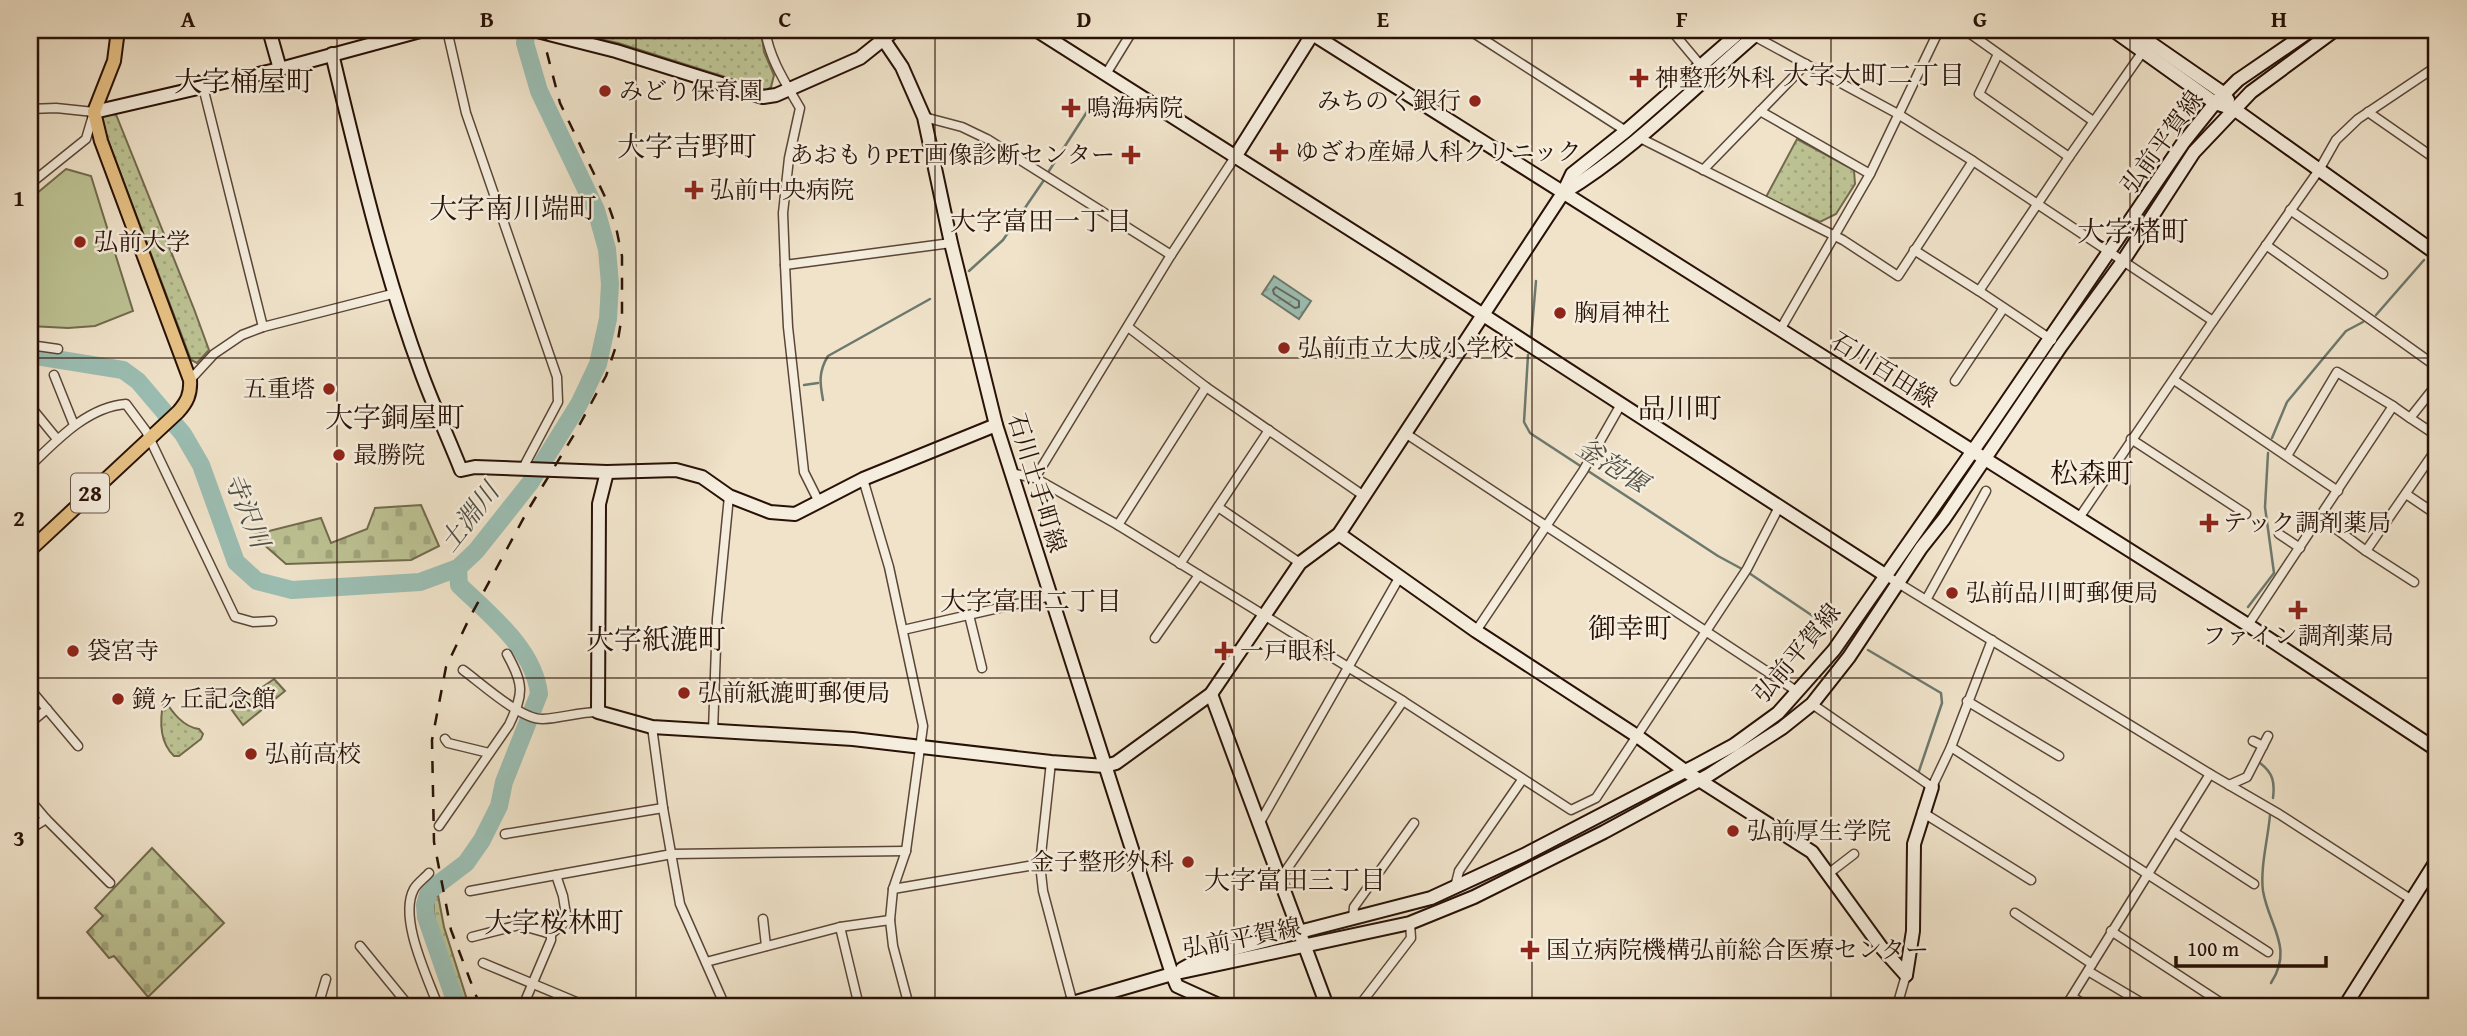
<svg xmlns="http://www.w3.org/2000/svg" width="2467" height="1036" font-family="'Gentium Book Plus','Noto Serif JP',serif">
  <style>
    .cemetery { fill: url(#cemetery-stones); stroke: #726a4d; stroke-width: 2 }
    .park { fill: url(#park-dots); stroke: #726a4d; stroke-width: 2 }
    .pitch { fill: #bdc394; stroke: #726a4d; stroke-width: 2 }
    .water { fill: url(#water-ripples); stroke: #6d796e; stroke-width: 2 }
    .lines { fill: none; stroke-linecap: round; stroke-linejoin: round }
    .shore { stroke: #62685c; stroke-width: 2 }
    .stream { stroke: #6d796e; stroke-width: 2.5 }
    .river { stroke: #9bbeb3; stroke-width: 18 }
    .street-casing { stroke: #5a4637; stroke-width: 11 }
    .secondary-casing { stroke: #281106; stroke-width: 16 }
    .primary-casing { stroke: #281106; stroke-width: 16 }
    .street { stroke: #f5eddd; stroke-width: 8 }
    .secondary { stroke: #f5eddd; stroke-width: 12 }
    .primary { stroke: #e8c285; stroke-width: 12 }
    .rail { stroke: #281106; stroke-width: 2.5; stroke-dasharray: 12 12; stroke-linecap: butt }
    .grid { fill: none; stroke: #281106; stroke-width: 2; stroke-opacity: 0.55 }
    .poi-dot { fill: #8f2418; stroke: #f5eddd; stroke-width: 2.5 }
    .labels { text-anchor: middle; stroke-width: 5; stroke-linejoin: round; paint-order: stroke }
    .shield { fill: #f5eddd; stroke: #665346; stroke-width: 2 }
    .shield-label { font-size: 23px; font-weight: bold; fill: #281106 }
    .poi-label { font-size: 24px; fill: #281106; stroke: #f5eddd; text-anchor: start }
    .street-label { font-size: 24px; fill: #281106; stroke: #f5eddd }
    .neighbourhood-label { font-size: 26px; fill: #281106; stroke: #f5eddd }
    .water-label { font-size: 26px; font-style: italic; fill: #504e43; stroke: #f5eddd }
    .quarter-label { font-size: 28px; fill: #281106; stroke: #f5eddd }
    .neatline { fill: none; stroke: #281106; stroke-width: 2.5 }
    .grid-label { font-size: 23px; text-anchor: middle; font-weight: bold; fill: #281106 }
  </style>
  <defs>
    <pattern id="cemetery-stones" width="16" height="16" patternUnits="userSpaceOnUse" patternTransform="scale(1.75)"><rect width="16" height="16" fill="#bdc394"/><path d="M2 7V4a2 2 0 0 1 4 0v3zM10 15v-3a2 2 0 0 1 4 0v3z" fill="#a2a67e"/></pattern>
    <pattern id="park-dots" width="8" height="8" patternUnits="userSpaceOnUse" patternTransform="scale(1.75)"><rect width="8" height="8" fill="#bdc394"/><path d="M2 2h.1M6 6h.1" fill="none" stroke="#a2a67e" stroke-width="1.8" stroke-linecap="round"/></pattern>
    <pattern id="water-ripples" width="26" height="14" patternUnits="userSpaceOnUse" patternTransform="scale(1.75)"><rect width="26" height="14" fill="#9bbeb3"/><path d="M2 4q2-2 4 0t4 0M15 11q2-2 4 0t4 0" fill="none" stroke="#86a298"/></pattern>
  </defs>
  <rect width="100%" height="100%" fill="#f0e3ca"/>
  <filter id="stains"><feTurbulence type="fractalNoise" baseFrequency=".00286" numOctaves="4"/><feColorMatrix values="0 0 0 0 .2 0 0 0 0 .09 0 0 0 0 .02 0 0 0 .5 -.17"/></filter>
  <radialGradient id="worn" r=".72"><stop offset=".6" stop-color="#630" stop-opacity="0"/><stop offset="1" stop-color="#630" stop-opacity=".3"/></radialGradient>
  <g class="cemetery">
    <polygon points="421,505 439,546 411,560 286,564 253,535 321,518 331,543 367,529 375,508"/>
    <polygon points="152,848 224,923 148,997 114,956 109,958 87,932 103,916 95,908"/>
  </g>
  <g class="park">
    <polygon points="557,30 761,30 764,52 774,75 771,87 766,90 618,43"/>
    <polygon points="115,112 194,309 209,350 197,363 191,360 103,127 102,117"/>
    <polygon points="1797,139 1854,170 1855,184 1836,214 1820,222 1766,197"/>
    <polygon points="274,679 285,691 243,725 231,709"/>
    <path d="M 164,699 C 172,712 183,727 199,729 L 203,734 L 201,739 L 179,756 L 174,756 C 158,741 160,717 164,699 Z"/>
    <path d="M 438,895 L 444,927 L 469,1006 L 461,1006 C 451,972 431,935 434,898 Z"/>
  </g>
  <polygon class="pitch" points="66,169 91,176 133,311 95,326 68,328 30,326 30,199"/>
  <polygon class="water" points="1274,276 1311,301 1299,319 1262,294"/>
  <g class="lines">
    <polygon class="shore" points="1276,287 1299,301 1299,307 1295,308 1274,294 1273,290"/>
    <g class="stream">
      <polyline points="1047,174 1092,104"/>
      <polyline points="969,271 1003,240 1044,180"/>
      <polyline points="2376,315 2424,260"/>
      <polyline points="1531,339 1536,281"/>
      <polyline points="1528,355 1524,422 1530,433 1718,556 1742,569"/>
      <polyline points="804,385 818,383"/>
      <path d="M 823,400 C 820,384 818,372 828,356 L 930,299"/>
      <polyline points="2272,438 2287,402 2346,331 2363,322"/>
      <polyline points="1749,573 1832,629"/>
      <polyline points="2248,607 2274,573 2265,507 2268,453"/>
      <polyline points="1868,650 1941,693 1942,703 1919,771"/>
      <path d="M 2260,763 C 2273,773 2275,782 2273,798"/>
      <path d="M 2270,815 C 2268,839 2260,867 2263,891 C 2269,926 2294,948 2271,983"/>
    </g>
    <g class="river">
      <polyline points="30,355 123,370 138,381 183,434 201,465 236,562 257,581 292,590 420,582 458,568 476,551 530,483 579,404 598,364 608,319 610,284 607,249 596,210 539,91 525,43 527,30"/>
      <path d="M 457,1006 L 426,917 L 425,905 L 429,891 L 466,863 L 482,840 L 499,806 L 504,782 L 539,694 C 534,649 490,615 459,585 L 458,568"/>
    </g>
    <g class="street-casing">
      <g id="street">
        <polyline points="447,30 466,113 557,377 558,402 523,468"/>
        <path d="M 765,30 C 770,60 785,82 800,108 L 789,158 L 783,213 L 785,265 L 788,327 L 804,472 L 819,502"/>
        <polyline points="1469,30 1626,131"/>
        <polyline points="1671,30 1702,67"/>
        <polyline points="1965,30 2093,121"/>
        <polyline points="2331,34 2352,30"/>
        <polyline points="1754,36 1898,114 1973,161 2213,321"/>
        <polyline points="1998,54 1979,94 2069,157"/>
        <polyline points="1106,74 1133,30"/>
        <polyline points="203,87 263,327"/>
        <polyline points="30,109 56,108 94,112 86,139 30,184"/>
        <polyline points="1760,111 1870,174"/>
        <polyline points="2368,112 2437,160"/>
        <polyline points="924,117 962,127 987,139 1171,255"/>
        <polyline points="1638,137 1843,240 1898,276 1973,161"/>
        <polyline points="1703,170 1806,64"/>
        <polyline points="2290,210 2383,274"/>
        <polyline points="2266,245 2437,367"/>
        <polyline points="1914,250 1979,291 2052,340"/>
        <polyline points="785,265 951,243"/>
        <polyline points="1979,291 2069,157 2146,47"/>
        <polyline points="1128,327 1206,387 1364,496"/>
        <polyline points="1780,330 1870,174 1939,30"/>
        <polyline points="30,345 58,349"/>
        <polyline points="54,375 74,425"/>
        <polyline points="190,380 214,354 242,335 263,327 396,293"/>
        <polyline points="2174,380 2338,491"/>
        <polyline points="1955,381 2003,309"/>
        <polyline points="30,406 57,439"/>
        <polyline points="2410,418 2437,436"/>
        <polyline points="1405,433 1798,692"/>
        <polyline points="2131,439 2246,514"/>
        <polyline points="2287,456 2337,372 2393,406"/>
        <path d="M 30,466 C 56,441 87,407 126,404 L 146,431 L 235,617 L 253,622 L 272,621"/>
        <polyline points="1011,473 1035,478 1118,525 1403,701 1571,810 1596,798 1747,569 1779,507"/>
        <polyline points="1035,478 1171,255 1235,157"/>
        <polyline points="863,479 889,567 923,726 906,851 893,889 890,920 893,946 909,1006"/>
        <polyline points="2406,494 2437,515"/>
        <polyline points="1218,507 1300,563"/>
        <polyline points="2320,517 2366,551 2414,582"/>
        <polyline points="2079,518 2213,321 2319,170 2336,140 2358,119 2437,66"/>
        <polyline points="1118,525 1206,387"/>
        <polyline points="2279,534 2300,548"/>
        <polyline points="2366,551 2437,448"/>
        <polyline points="1180,564 1269,430"/>
        <polyline points="1885,575 2210,774 2279,814 2412,900"/>
        <polyline points="1926,600 1986,491"/>
        <polyline points="969,615 982,668"/>
        <polyline points="2248,625 2393,406 2410,418 2437,384"/>
        <polyline points="903,630 1051,596"/>
        <polyline points="1476,631 1583,471 1620,406"/>
        <polyline points="1155,638 1199,575"/>
        <path d="M 463,670 C 481,683 521,720 543,719 C 562,718 579,712 598,712"/>
        <polyline points="30,689 78,746"/>
        <polyline points="1967,701 2059,756"/>
        <polyline points="1812,704 1932,787 1951,747 1992,640"/>
        <polyline points="30,723 47,709"/>
        <polyline points="652,727 663,808 680,904 725,1006"/>
        <polyline points="713,731 717,619 729,496"/>
        <polyline points="445,739 448,743 489,753"/>
        <polyline points="2253,741 2263,746"/>
        <polyline points="1951,747 2268,952"/>
        <polyline points="1051,762 1040,864 1043,891 1073,1004"/>
        <polyline points="2229,785 2247,777 2268,736"/>
        <polyline points="30,800 46,819 110,883"/>
        <polyline points="1922,812 2031,880"/>
        <polyline points="1259,824 1399,578"/>
        <path d="M 439,826 L 509,725 C 524,693 524,685 507,654"/>
        <polyline points="30,829 46,819"/>
        <polyline points="2174,832 2254,884"/>
        <polyline points="505,834 663,808"/>
        <path d="M 429,873 C 425,878 417,883 414,889 C 398,918 428,978 438,1006"/>
        <polyline points="1828,874 1854,854"/>
        <polyline points="1280,879 1403,701"/>
        <polyline points="1455,887 1459,871 1522,780"/>
        <polyline points="893,889 1040,864"/>
        <polyline points="470,891 556,875"/>
        <polyline points="2015,913 2092,964"/>
        <polyline points="1353,918 1354,907 1414,823"/>
        <polyline points="763,919 766,946"/>
        <polyline points="840,927 859,1006"/>
        <polyline points="2111,931 2226,1006"/>
        <polyline points="472,937 519,925 551,934"/>
        <polyline points="360,946 409,1006"/>
        <polyline points="706,962 840,927 890,920"/>
        <polyline points="483,963 586,1006"/>
        <polyline points="2088,971 2147,1006"/>
        <polyline points="2072,997 2087,1006"/>
        <polyline points="318,1006 326,979"/>
        <polyline points="523,1006 551,940 551,934 567,921 563,896 556,875 672,854 906,851"/>
        <polyline points="1359,1006 1411,938 1410,923"/>
        <polyline points="1897,1006 1906,975"/>
        <polyline points="2066,1006 2210,774"/>
      </g>
    </g>
    <g class="secondary-casing">
      <g id="secondary">
        <polyline points="269,30 280,69"/>
        <polyline points="533,30 616,51 763,97 776,95 860,58 895,30"/>
        <polyline points="877,30 902,67 924,117 951,243 996,425 1172,974 1177,986 1221,1006"/>
        <polyline points="1036,30 1403,263 1885,575"/>
        <polyline points="1306,30 2248,625 2437,750"/>
        <polyline points="2113,30 2215,103 2234,109 2437,254"/>
        <polyline points="2132,30 2223,93 2228,100"/>
        <path d="M 332,54 C 358,161 383,269 421,372 C 433,405 448,437 461,470 L 475,467 L 607,472 L 676,470 L 702,477 L 729,496 L 770,512 L 795,514 L 863,479 L 996,425"/>
        <polyline points="94,112 280,69 424,30"/>
        <polyline points="1235,157 1315,30"/>
        <path d="M 1563,193 C 1633,151 1692,89 1754,36 L 1758,30"/>
        <polyline points="607,472 599,504 598,712 652,727 853,739 1051,762 1105,766 1116,763 1211,694 1300,563 1339,534 1563,193 1572,174 1626,131 1742,30"/>
        <polyline points="1339,534 1476,631 1637,736 1685,771 1812,852 1881,947 1906,975"/>
        <polyline points="1211,694 1327,1006"/>
        <polyline points="1182,969 1202,958 1237,948 1431,898 1524,855 1695,766 1734,745 1778,713 1834,650 1986,432 2183,143 2215,103 2238,80 2311,30"/>
        <polyline points="1906,975 1913,931 1914,844 1932,787"/>
        <polyline points="1062,1006 1172,974 1410,923 1474,897 1604,832 1709,775 1782,728 1812,704 1849,657 1921,548 1944,519 2061,346 2123,261 2194,152 2251,92 2335,30"/>
        <polyline points="2345,1006 2437,860"/>
      </g>
    </g>
    <g class="primary-casing">
      <path id="primary" d="M 30,550 L 178,412 C 187,402 191,394 190,380 L 101,141 L 94,112 L 114,61 L 118,30"/>
    </g>
    <use href="#street" class="street"/>
    <use href="#secondary" class="secondary"/>
    <use href="#primary" class="primary"/>
    <polyline class="rail" points="480,1006 451,930 434,842 432,740 446,667 469,619 528,510 575,433 606,376 618,340 622,315 622,256 616,227 607,201 560,103 546,49 546,30"/>
  </g>
  <path class="grid" d="M 337,30 L 337,1006M 636,30 L 636,1006M 935,30 L 935,1006M 1234,30 L 1234,1006M 1532,30 L 1532,1006M 1831,30 L 1831,1006M 2130,30 L 2130,1006M 30,358 L 2437,358M 30,678 L 2437,678"/>
  <g class="poi-dot">
    <path d="M1635.5 67.5h7v7h7v7h-7v7h-7v-7h-7v-7h7z"/>
    <circle cx="605" cy="91" r="7"/>
    <circle cx="1475" cy="101" r="7"/>
    <path d="M1067.5 97.5h7v7h7v7h-7v7h-7v-7h-7v-7h7z"/>
    <path d="M1275.5 141.5h7v7h7v7h-7v7h-7v-7h-7v-7h7z"/>
    <path d="M1127.5 144.5h7v7h7v7h-7v7h-7v-7h-7v-7h7z"/>
    <path d="M690.5 179.5h7v7h7v7h-7v7h-7v-7h-7v-7h7z"/>
    <circle cx="80" cy="242" r="7"/>
    <circle cx="1560" cy="313" r="7"/>
    <circle cx="1284" cy="348" r="7"/>
    <circle cx="329" cy="389" r="7"/>
    <circle cx="339" cy="455" r="7"/>
    <path d="M2205.5 512.5h7v7h7v7h-7v7h-7v-7h-7v-7h7z"/>
    <circle cx="1952" cy="593" r="7"/>
    <path d="M2294.5 599.5h7v7h7v7h-7v7h-7v-7h-7v-7h7z"/>
    <circle cx="73" cy="651" r="7"/>
    <path d="M1220.5 640.5h7v7h7v7h-7v7h-7v-7h-7v-7h7z"/>
    <circle cx="684" cy="693" r="7"/>
    <circle cx="118" cy="699" r="7"/>
    <circle cx="251" cy="754" r="7"/>
    <circle cx="1733" cy="831" r="7"/>
    <circle cx="1188" cy="862" r="7"/>
    <path d="M1526.5 939.5h7v7h7v7h-7v7h-7v-7h-7v-7h7z"/>
  </g>
  <g class="labels">
    <rect class="shield" x="71" y="473.5" width="38" height="39" rx="5"/>
    <g class="shield-label">
      <text x="90" y="501">28</text>
    </g>
    <g class="poi-label">
      <text x="1655" y="86">神整形外科</text>
      <text x="619" y="99">みどり保育園</text>
      <text x="1461" y="109" text-anchor="end">みちのく銀行</text>
      <text x="1087" y="116">鳴海病院</text>
      <text x="1295" y="160">ゆざわ産婦人科クリニック</text>
      <text x="1115" y="163" text-anchor="end">あおもりPET画像診断センター</text>
      <text x="710" y="198">弘前中央病院</text>
      <text x="94" y="250">弘前大学</text>
      <text x="1574" y="321">胸肩神社</text>
      <text x="1298" y="356">弘前市立大成小学校</text>
      <text x="315" y="397" text-anchor="end">五重塔</text>
      <text x="353" y="463">最勝院</text>
      <text x="2223" y="531">テック調剤薬局</text>
      <text x="1966" y="601">弘前品川町郵便局</text>
      <text x="2298" y="644" text-anchor="middle">ファイン調剤薬局</text>
      <text x="87" y="659">袋宮寺</text>
      <text x="1240" y="659">一戸眼科</text>
      <text x="698" y="701">弘前紙漉町郵便局</text>
      <text x="132" y="707">鏡ヶ丘記念館</text>
      <text x="265" y="762">弘前高校</text>
      <text x="1747" y="839">弘前厚生学院</text>
      <text x="1174" y="870" text-anchor="end">金子整形外科</text>
      <text x="1546" y="958">国立病院機構弘前総合医療センター</text>
    </g>
    <g class="street-label">
      <text transform="translate(2162 142) rotate(-54)" y="8">弘前平賀線</text>
      <text transform="translate(1884 370) rotate(32)" y="8">石川百田線</text>
      <text transform="translate(1037 483) rotate(73)" y="8">石川土手町線</text>
      <text transform="translate(1797 653) rotate(-50)" y="8">弘前平賀線</text>
      <text transform="translate(1242 938) rotate(-11)" y="8">弘前平賀線</text>
    </g>
    <g class="neighbourhood-label">
      <text x="1874" y="84">大字大町二丁目</text>
      <text x="1041" y="230">大字富田一丁目</text>
      <text x="1031" y="610">大字富田二丁目</text>
      <text x="1295" y="889">大字富田三丁目</text>
    </g>
    <g class="water-label">
      <text transform="translate(1612 465) rotate(32)" y="9">釜萢堰</text>
      <text transform="translate(247 510) rotate(68)" y="9">寺沢川</text>
      <text transform="translate(469 517) rotate(-52)" y="9">土淵川</text>
    </g>
    <g class="quarter-label">
      <text x="244" y="91">大字桶屋町</text>
      <text x="687" y="156">大字吉野町</text>
      <text x="513" y="218">大字南川端町</text>
      <text x="2133" y="241">大字楮町</text>
      <text x="1680" y="418">品川町</text>
      <text x="395" y="427">大字銅屋町</text>
      <text x="2092" y="483">松森町</text>
      <text x="1630" y="638">御幸町</text>
      <text x="656" y="649">大字紙漉町</text>
      <text x="554" y="932">大字桜林町</text>
    </g>
  </g>
  <rect width="2467" height="1036" fill="none" stroke="#f0e3ca" stroke-width="77"/>
  <path d="M2176 956v10h150v-10" fill="none" stroke="#281106" stroke-width="3.5"/>
  <text x="2187" y="956" font-size="21" fill="#281106" stroke="#f5eddd" stroke-width="5" paint-order="stroke">100 m</text>
  <rect x="38" y="38" width="2390" height="960" class="neatline"/>
  <g class="grid-label">
    <text x="188" y="27">A</text>
    <text x="487" y="27">B</text>
    <text x="785" y="27">C</text>
    <text x="1084" y="27">D</text>
    <text x="1383" y="27">E</text>
    <text x="1682" y="27">F</text>
    <text x="1980" y="27">G</text>
    <text x="2279" y="27">H</text>
    <text x="19" y="206">1</text>
    <text x="19" y="526">2</text>
    <text x="19" y="846">3</text>
  </g>
  <rect width="100%" height="100%" filter="url(#stains)"/>
  <rect width="100%" height="100%" fill="url(#worn)"/>
</svg>
